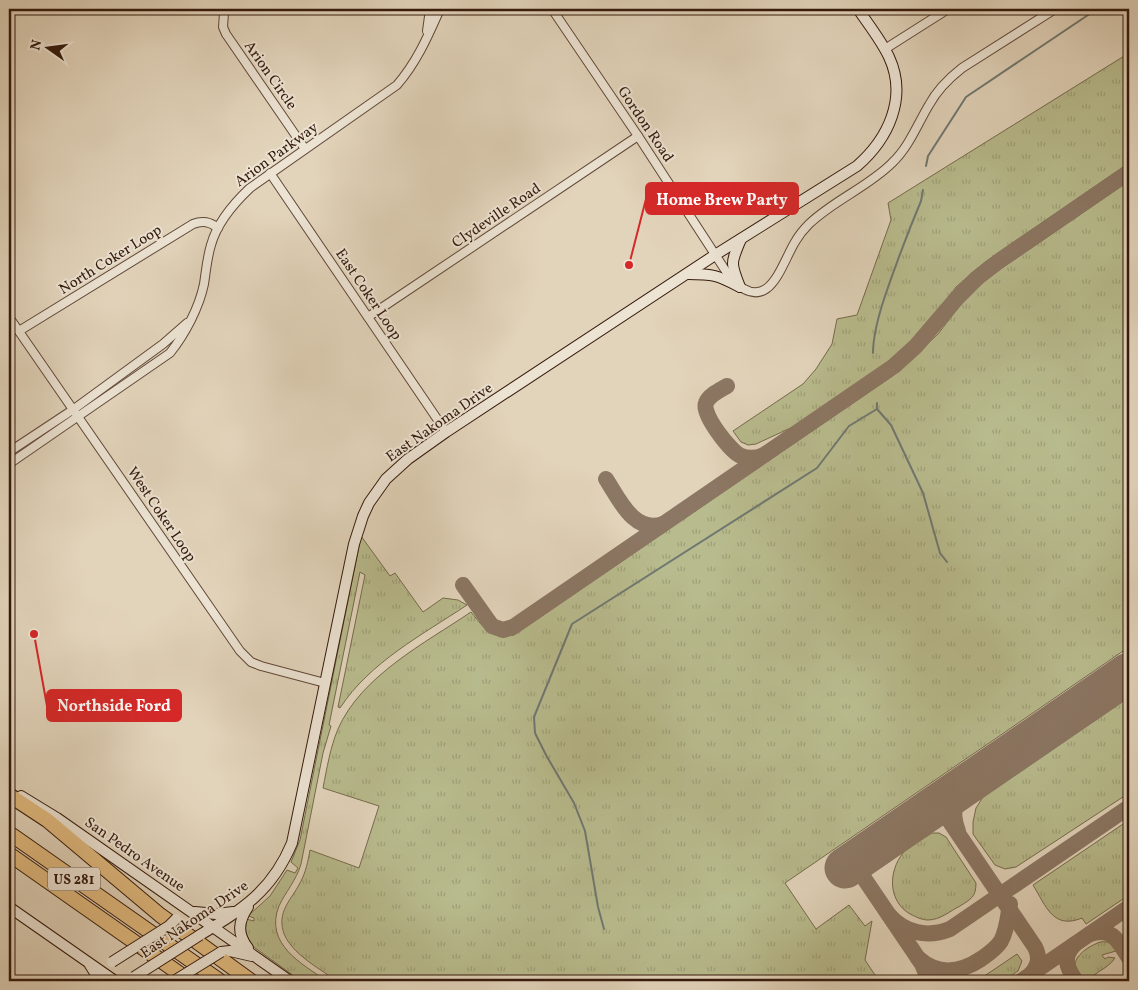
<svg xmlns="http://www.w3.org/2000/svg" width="1138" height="990" font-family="Vollkorn,serif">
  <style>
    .grass { fill: url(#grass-tufts); stroke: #766a4c }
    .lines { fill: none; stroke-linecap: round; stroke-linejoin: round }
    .stream { stroke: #6f7871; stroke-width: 2 }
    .taxiway { stroke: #8c7764; stroke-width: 16 }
    .runway { stroke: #8c7764; stroke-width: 41 }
    .street-casing { stroke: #604838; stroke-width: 10 }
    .secondary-casing { stroke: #351a0c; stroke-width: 12 }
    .highway-casing { stroke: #351a0c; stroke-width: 16 }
    .street { stroke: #ece3d3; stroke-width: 8 }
    .secondary { stroke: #ece3d3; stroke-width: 10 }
    .highway { stroke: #e1ba7e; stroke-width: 14 }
    .secondary-bridge-casing { stroke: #351a0c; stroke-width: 12; stroke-linecap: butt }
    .secondary-bridge { stroke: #ece3d3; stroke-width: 10 }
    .labels { text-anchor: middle; stroke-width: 4; stroke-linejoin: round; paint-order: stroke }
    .shield { fill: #ece3d3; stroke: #6c5648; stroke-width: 1 }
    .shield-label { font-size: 14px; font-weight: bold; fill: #351a0c }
    .street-label { font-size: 15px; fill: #351a0c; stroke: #ece3d3 }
    .leader { fill: none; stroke: #d62828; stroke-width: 2 }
    .callout-dot { fill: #d62828; stroke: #ece3d3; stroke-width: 2 }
    .callout { fill: #d62828; stroke: #d62828; stroke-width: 2 }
    .callout-label { font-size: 16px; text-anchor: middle; font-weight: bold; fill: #fff }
  </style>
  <defs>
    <pattern id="grass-tufts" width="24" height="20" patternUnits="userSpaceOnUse" patternTransform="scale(1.25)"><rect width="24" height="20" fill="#b8bb8d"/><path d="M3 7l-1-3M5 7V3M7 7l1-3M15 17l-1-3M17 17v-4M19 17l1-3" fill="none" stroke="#9fa078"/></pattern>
  </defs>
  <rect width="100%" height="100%" fill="#e2d4bb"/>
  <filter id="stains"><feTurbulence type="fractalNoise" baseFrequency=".004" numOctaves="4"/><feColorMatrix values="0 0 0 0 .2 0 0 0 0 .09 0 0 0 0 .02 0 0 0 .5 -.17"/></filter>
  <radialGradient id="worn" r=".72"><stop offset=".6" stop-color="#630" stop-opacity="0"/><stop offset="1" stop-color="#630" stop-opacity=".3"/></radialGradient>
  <g class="grass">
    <polygon points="1129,53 1129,163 985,262 956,287 933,319 911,343 889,361 797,425 756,444 748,445 741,442 733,431 803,384 816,369 832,344 837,319 857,315 891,220 888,203"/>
    <path d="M 1129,181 L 1129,647 L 785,883 L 816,929 L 849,905 L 865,926 L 872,921 L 865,960 L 879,981 L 337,981 C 313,964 268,942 286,906 C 290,898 296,891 300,883 C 306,872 308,861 310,850 L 359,868 L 379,806 L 323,788 C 327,768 330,748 338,729 C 361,676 425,643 471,612 C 485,629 490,639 514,635 L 894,375 L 938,334 L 968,295 L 989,277 Z"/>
    <path d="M 361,536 L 390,576 L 395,573 L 423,612 L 443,598 L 458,600 L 467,605 C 422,635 370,662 340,708 L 338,707 L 365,575 L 360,572 L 329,725 L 331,726 L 323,753 L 301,864 C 296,881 286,891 279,906 C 264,944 302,964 327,981 L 301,981 L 251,945 L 244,928 L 246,927 L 246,919 L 254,921 L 254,918 L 248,916 L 270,896 L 287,870 L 295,873 L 298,868 L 291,862 L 300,840 Z"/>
    <polygon points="1129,697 1129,793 1016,867 1005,869 995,865 973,834 973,822 976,808 983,797"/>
    <path d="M 1129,820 L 1129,895 L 1086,924 L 1082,918 C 1053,930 1046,906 1033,885 Z"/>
    <path d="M 932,833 L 939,833 L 946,837 L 976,883 C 976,897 971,899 960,906 C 950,911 940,920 928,920 C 922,920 916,917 910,914 C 888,901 888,872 903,853 C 910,845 923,839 932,833 Z"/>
    <path d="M 1100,942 C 1108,941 1113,943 1116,951 L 1102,955 L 1105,959 L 1108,957 L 1115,958 C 1111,964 1106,967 1100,971 C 1097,973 1093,976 1090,977 C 1077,981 1071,966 1078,957 C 1083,950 1092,945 1100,942 Z"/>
    <polygon points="1017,954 1022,961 1018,971 1003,981 977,981"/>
  </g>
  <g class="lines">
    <g class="stream">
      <polyline points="926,166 928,156 966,97 1097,9"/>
      <path d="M 873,353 C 873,334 879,314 885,296 C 896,264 908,232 921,201 L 923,190"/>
      <polyline points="877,403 877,409 891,425 923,493 940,553 947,562"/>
      <polyline points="604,929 598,907 585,831 574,803 546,755 535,733 534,717 572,624 817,468 849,426 877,409"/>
    </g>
    <g class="taxiway">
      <path d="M 727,386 C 720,390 709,395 706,403 C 701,414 731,452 741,456 C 749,459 757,458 764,455"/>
      <path d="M 606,479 C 619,499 634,534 663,524"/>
      <polyline points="463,585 492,626 503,630 513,627 894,366 916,346 957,298 977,278 999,261 1129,172"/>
      <path d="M 938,804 L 1035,947 C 1040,957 1039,966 1030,975"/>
      <path d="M 958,831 C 948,805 959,796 976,778"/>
      <polyline points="853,862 922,964 929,981"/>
      <path d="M 889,915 C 905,933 927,938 950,929 L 1129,807"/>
      <path d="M 1090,934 C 1112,926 1119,942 1129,958"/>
      <path d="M 1074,945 C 1062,957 1067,968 1076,981"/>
      <path d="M 918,958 C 938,976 960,973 981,959 C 988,954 996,949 1001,941 C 1007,930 1008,916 1010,904"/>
      <polyline points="1021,981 1129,907"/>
    </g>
    <polyline class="runway" points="845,868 1129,673"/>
    <g class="street-casing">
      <g id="street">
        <path d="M 552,9 L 638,136 L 731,279 C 769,316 780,267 795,242 C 799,235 804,229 809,224 C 834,200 868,187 892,163 C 909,147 917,125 929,105 C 937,90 948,79 962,68 L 1055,9"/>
        <polyline points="224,13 223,27 226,34 305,149"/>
        <polyline points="427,31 430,9"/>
        <polyline points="885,49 948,9"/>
        <polyline points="270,173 446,432"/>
        <polyline points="9,317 240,651 251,662 261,666 325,683"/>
        <polyline points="368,317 638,136"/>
        <path d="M 19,331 L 193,224 C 203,220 210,222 218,228"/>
        <polyline points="9,452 74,409 163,344 187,323"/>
        <path d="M 9,464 L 170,353 C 185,334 199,308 204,284 C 206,271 207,258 211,245 C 217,223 233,204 250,188 L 397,85 C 417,62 428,36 440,9"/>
      </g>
    </g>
    <g class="secondary-casing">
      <g id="secondary">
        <path d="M 688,274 C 713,274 717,275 740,287"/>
        <path d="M 740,287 C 730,262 731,263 741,239"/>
        <polyline points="21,796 57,818 290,981"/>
        <polyline points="9,907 115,981"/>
        <path d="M 248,907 C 238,922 237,934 248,948"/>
        <polyline points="195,912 216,914 233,912"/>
        <path d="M 200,935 C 243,909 272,891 292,843 L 354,544 L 363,516 L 369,503 L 386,479 L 408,459 L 446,432 L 715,255 L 857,166 C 888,139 908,98 889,57 C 881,40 868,24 858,9"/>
        <polyline points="221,952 230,951 252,956"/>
        <polyline points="90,965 95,973 96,981"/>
      </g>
    </g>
    <g class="highway-casing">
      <g id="highway">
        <polyline points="9,795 47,820 160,915 251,981"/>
        <polyline points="9,833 220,981"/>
        <polyline points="9,854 190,981"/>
      </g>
    </g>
    <use href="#street" class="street"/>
    <use href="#secondary" class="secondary"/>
    <use href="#highway" class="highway"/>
    <g class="secondary-bridge-casing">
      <g id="secondary-bridge">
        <polyline points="112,962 169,926 176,919"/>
        <polyline points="134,977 200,935"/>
        <polyline points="174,981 221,952"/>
      </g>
    </g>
    <use href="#secondary-bridge" class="secondary-bridge"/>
  </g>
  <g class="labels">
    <rect class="shield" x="48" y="867.5" width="52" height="23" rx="4"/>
    <g class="shield-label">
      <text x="74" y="884">US 281</text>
    </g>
    <g class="street-label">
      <text transform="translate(271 75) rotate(55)" y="5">Arion Circle</text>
      <text transform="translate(646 124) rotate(56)" y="5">Gordon Road</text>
      <text transform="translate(276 154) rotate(-36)" y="5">Arion Parkway</text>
      <text transform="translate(496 215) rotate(-34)" y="5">Clydeville Road</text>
      <text transform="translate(110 259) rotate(-32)" y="5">North Coker Loop</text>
      <text transform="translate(369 294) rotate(56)" y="5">East Coker Loop</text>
      <text transform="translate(439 422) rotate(-35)" y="5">East Nakoma Drive</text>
      <text transform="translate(162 514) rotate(56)" y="5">West Coker Loop</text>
      <text transform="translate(135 854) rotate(35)" y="5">San Pedro Avenue</text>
      <text transform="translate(194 919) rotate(-34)" y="5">East Nakoma Drive</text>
    </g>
  </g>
  <path class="leader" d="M629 265L646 199M34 634L47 706"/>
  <g class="callout-dot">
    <circle cx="629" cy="265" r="5"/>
    <circle cx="34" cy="634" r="5"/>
  </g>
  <g class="callout">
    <rect x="646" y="183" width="152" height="31" rx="5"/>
    <rect x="47" y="690" width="134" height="31" rx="5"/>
  </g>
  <g class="callout-label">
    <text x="722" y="205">Home Brew Party</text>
    <text x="114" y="711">Northside Ford</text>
  </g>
  <rect width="1138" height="990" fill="none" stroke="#e2d4bb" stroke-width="30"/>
  <rect x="10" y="10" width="1118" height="970" fill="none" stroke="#351a0c" stroke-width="2.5"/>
  <rect x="15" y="15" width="1108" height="960" fill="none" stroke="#351a0c"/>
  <g transform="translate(48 48) rotate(284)" stroke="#ece3d3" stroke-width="4" paint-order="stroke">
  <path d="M0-4L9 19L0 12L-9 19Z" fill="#351a0c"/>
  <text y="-8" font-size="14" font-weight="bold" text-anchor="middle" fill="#351a0c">N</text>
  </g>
  <rect width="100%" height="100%" filter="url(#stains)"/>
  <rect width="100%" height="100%" fill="url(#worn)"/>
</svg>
